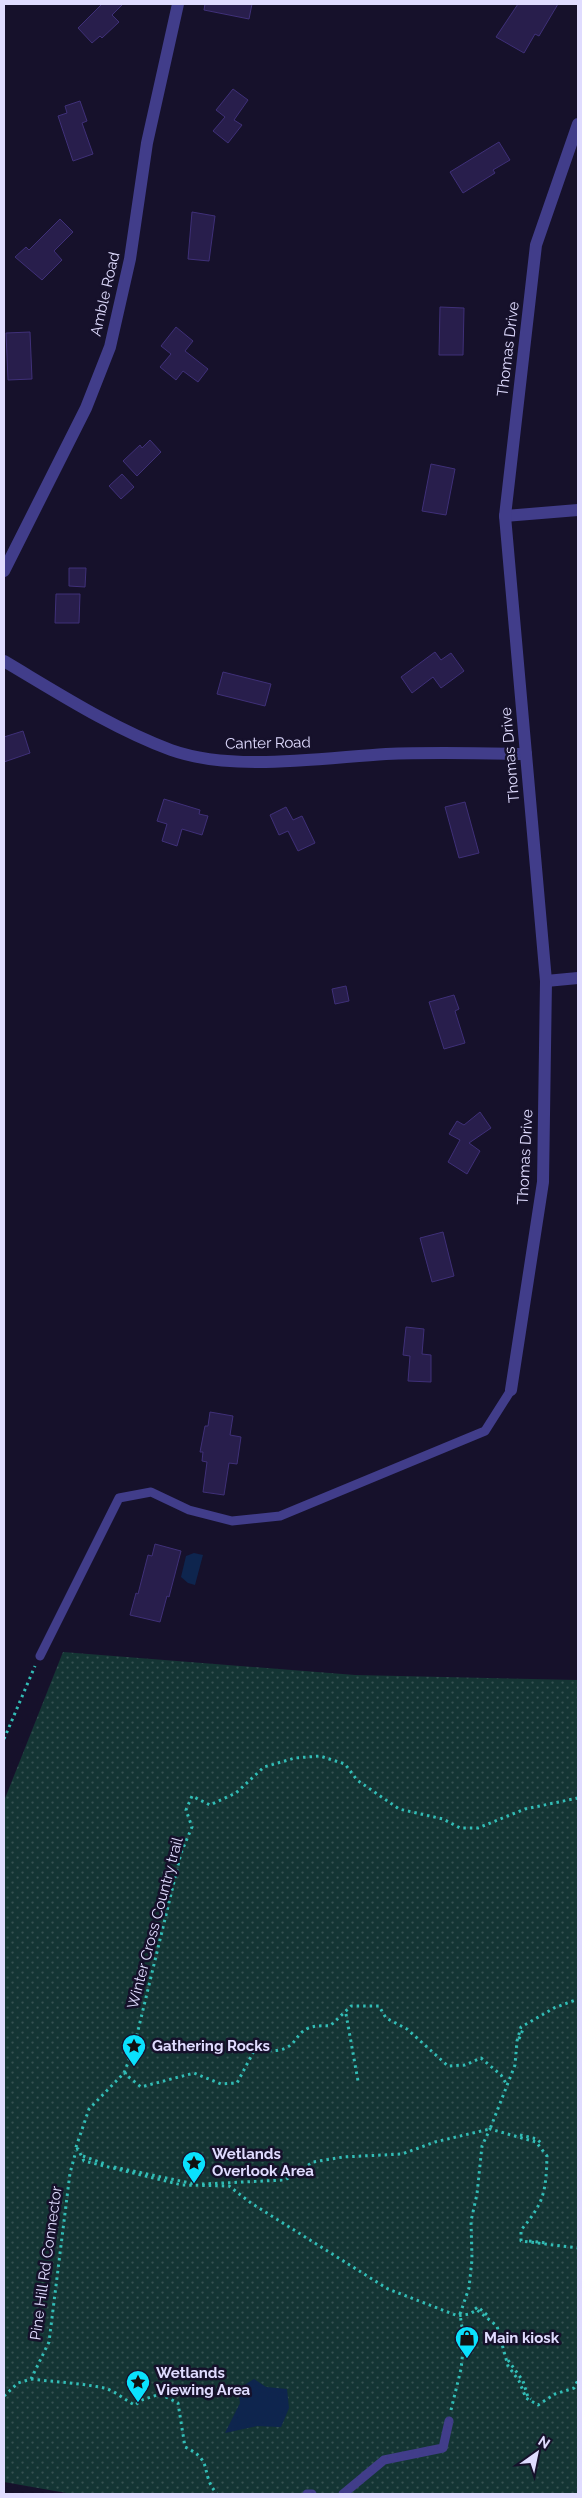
<svg xmlns="http://www.w3.org/2000/svg" width="582" height="2498" font-family="Raleway,sans-serif">
  <style>
    .park { fill: url(#park-dots) }
    .water { fill: #0e254e }
    .building { fill: #281e4c; stroke: #3f3078 }
    .lines { fill: none; stroke-linecap: round; stroke-linejoin: round }
    .path { stroke: #32bdb6; stroke-width: 3; stroke-dasharray: 2.5 4; stroke-linecap: butt }
    .service { stroke: #413d8a; stroke-width: 9 }
    .minor { stroke: #413d8a; stroke-width: 12 }
    .labels { text-anchor: middle; stroke-width: 5; stroke-linejoin: round; paint-order: stroke }
    .street-label { font-size: 15px; fill: #e0dcff; stroke: #16112b }
    .poi-label { font-size: 15px; font-weight: bold; fill: #e0dcff; stroke: #16112b; text-anchor: start }
  </style>
  <defs>
    <pattern id="park-dots" width="8" height="8" patternUnits="userSpaceOnUse" patternTransform="scale(1.25)"><rect width="8" height="8" fill="#143534"/><path d="M2 2h.1M6 6h.1" fill="none" stroke="#365252" stroke-width="1.8" stroke-linecap="round"/></pattern>
  </defs>
  <rect width="100%" height="100%" fill="#16112b"/>
  <polygon class="park" points="63,1652 355,1675 578,1680 578,2494 72,2494 4,2482 4,1801"/>
  <g class="water">
    <polygon points="194,1553 203,1555 195,1585 188,1583 181,1577 186,1556"/>
    <polygon points="254,2379 266,2387 287,2389 289,2408 281,2427 257,2426 225,2433 240,2403 238,2389"/>
  </g>
  <g class="building">
    <polygon points="102,4 123,4 112,15 119,22 102,38 100,36 92,43 78,28"/>
    <polygon points="205,4 252,4 249,19 204,10"/>
    <polygon points="518,4 558,4 539,36 535,34 524,53 496,37"/>
    <polygon points="233,89 248,100 234,120 242,125 228,143 213,131 225,117 216,110"/>
    <polygon points="80,101 87,121 82,123 93,154 73,161 58,116 67,113 65,106"/>
    <polygon points="499,142 510,160 493,170 495,173 463,193 450,172"/>
    <polygon points="192,212 215,216 209,261 188,259"/>
    <polygon points="60,219 73,232 54,251 62,260 42,280 15,257 26,247 29,250"/>
    <polygon points="440,307 464,308 463,355 439,355"/>
    <polygon points="176,327 193,341 185,351 208,369 198,382 183,371 176,380 160,367 171,354 161,346"/>
    <polygon points="30,332 32,379 8,380 6,333"/>
    <polygon points="150,440 161,452 137,476 123,461 140,445 142,448"/>
    <polygon points="431,464 455,469 446,515 422,511"/>
    <polygon points="122,474 134,487 121,499 109,486"/>
    <polygon points="69,568 86,568 85,587 69,586"/>
    <polygon points="56,594 80,594 79,623 55,623"/>
    <polygon points="435,652 441,660 451,653 464,671 441,688 433,677 412,693 401,677"/>
    <polygon points="223,672 271,684 265,706 217,694"/>
    <polygon points="23,731 30,753 4,762 4,737"/>
    <polygon points="164,799 200,810 199,814 208,816 202,835 182,829 177,846 162,841 167,824 157,821"/>
    <polygon points="465,802 479,853 459,858 445,807"/>
    <polygon points="286,807 293,820 302,816 315,843 298,851 288,831 279,835 270,815"/>
    <polygon points="346,986 349,1001 335,1004 332,989"/>
    <polygon points="454,995 459,1009 455,1011 465,1043 444,1049 429,1002"/>
    <polygon points="480,1112 491,1128 469,1143 480,1151 467,1174 448,1162 460,1140 449,1134 457,1121 464,1125"/>
    <polygon points="443,1232 454,1276 432,1282 420,1238"/>
    <polygon points="406,1327 424,1329 422,1354 431,1355 431,1382 408,1381 410,1356 403,1355"/>
    <polygon points="210,1412 233,1416 230,1435 241,1437 237,1464 229,1463 224,1495 203,1492 207,1462 202,1461 203,1452 200,1452 205,1426 208,1426"/>
    <polygon points="155,1544 181,1551 169,1597 167,1596 160,1622 130,1615 136,1593 138,1594 148,1555 152,1556"/>
  </g>
  <g class="lines">
    <g class="path">
      <polyline points="4,1739 35,1666"/>
      <polyline points="578,1798 525,1809 478,1828 460,1828 443,1819 399,1809 357,1780 345,1764 320,1756 295,1758 264,1767 236,1793 210,1805 192,1796 186,1810 192,1827 181,1853 134,2047 124,2073 89,2109 75,2150 78,2149 84,2161 182,2185 229,2186 251,2203 388,2289 458,2316 469,2314 477,2310 497,2326 508,2366 519,2381 526,2398 538,2405 555,2394 574,2388 578,2380"/>
      <polyline points="346,2014 358,2081"/>
      <polyline points="519,2039 524,2027"/>
      <path d="M 126,2072 L 125,2074 L 141,2087 L 194,2073 L 221,2084 L 237,2083 L 255,2049 C 263,2049 271,2052 279,2050 C 303,2046 291,2023 330,2026 L 351,2006 L 379,2006 L 386,2018 L 407,2029 L 448,2066 L 465,2065 L 481,2058 L 501,2075 L 507,2085"/>
      <polyline points="520,2135 537,2139 541,2143"/>
      <polyline points="83,2156 105,2164"/>
      <polyline points="114,2167 195,2184"/>
      <polyline points="202,2184 285,2180 313,2162 343,2157 402,2154 435,2142 490,2129 515,2065 517,2041 521,2027 554,2008 578,1999"/>
      <polyline points="529,2241 547,2243"/>
      <polyline points="475,2309 478,2307 487,2315"/>
      <polyline points="508,2360 523,2381 528,2397 531,2399"/>
      <path d="M 31,2379 C 56,2382 80,2383 104,2388 C 114,2390 126,2401 135,2405 L 142,2400 L 160,2394 L 178,2403 L 185,2447 C 215,2461 199,2473 217,2494"/>
      <polyline points="4,2396 18,2383 31,2379 49,2342 70,2173 76,2151"/>
      <path d="M 451,2410 L 461,2369 L 464,2341 L 460,2314 L 469,2288 L 472,2259 L 471,2221 L 477,2194 L 482,2146 L 490,2129 L 536,2142 L 547,2156 C 546,2192 544,2203 521,2230 L 521,2241 L 578,2248"/>
    </g>
    <g class="service">
      <polyline points="40,1656 119,1498 151,1492 189,1510 232,1521 280,1516 485,1431 511,1390"/>
      <polyline points="307,2494 312,2494"/>
      <polyline points="343,2494 384,2460 443,2448 449,2421"/>
    </g>
    <g class="minor">
      <polyline points="505,516 578,510"/>
      <polyline points="4,571 86,408 110,347 130,259 147,143 178,4"/>
      <path d="M 4,661 C 58,693 112,728 171,750 C 233,772 321,758 386,754 C 432,752 479,753 526,754"/>
      <polyline points="546,981 578,978"/>
      <polyline points="511,1390 543,1182 546,981 505,516 536,245 578,124"/>
    </g>
  </g>
  <defs>
    <g id="sight-pin" transform="scale(1.25)"><path d="M0 17L-7.5 6A9.5 9.5 0 1 1 7.5 6Z" fill="#0ae1fd" stroke="#16112b"/><path d="M0-6L1.8-2.2L6-1.7L2.9 1.2L3.7 5.4L0 3.3L-3.7 5.4L-2.9 1.2L-6-1.7L-1.8-2.2Z" fill="#111"/></g>
    <g id="shop-pin" transform="scale(1.25)"><path d="M0 17L-7.5 6A9.5 9.5 0 1 1 7.5 6Z" fill="#0ae1fd" stroke="#16112b"/><path d="M-5-2.5h2.3a2.7 3.5 0 0 1 5.4 0H5L5.5 6h-11ZM-1.5-2.5h3a1.5 2.3 0 0 0-3 0Z" fill="#111"/></g>
  </defs>
  <g fill-rule="evenodd">
    <use href="#sight-pin" x="134" y="2046"/>
    <use href="#sight-pin" x="194" y="2163"/>
    <use href="#shop-pin" x="467" y="2338"/>
    <use href="#sight-pin" x="138" y="2382"/>
  </g>
  <g class="labels">
    <g class="street-label">
      <text transform="translate(105 294) rotate(-77)" y="5">Amble Road</text>
      <text transform="translate(508 349) rotate(-83)" y="5">Thomas Drive</text>
      <text transform="translate(268 743) rotate(-1)" y="5">Canter Road</text>
      <text transform="translate(510 755) rotate(-95)" y="5">Thomas Drive</text>
      <text transform="translate(525 1157) rotate(-87)" y="5">Thomas Drive</text>
      <text transform="translate(155 1923) rotate(-75)" y="5">Winter Cross Country trail</text>
      <text transform="translate(46 2263) rotate(-82)" y="5">Pine Hill Rd Connector</text>
    </g>
    <g class="poi-label">
      <text x="152" y="2051">Gathering Rocks</text>
      <text x="212" y="2159">Wetlands<tspan x="212" dy="17">Overlook Area</tspan></text>
      <text x="484" y="2343">Main kiosk</text>
      <text x="156" y="2378">Wetlands<tspan x="156" dy="17">Viewing Area</tspan></text>
    </g>
  </g>
  <rect width="582" height="2498" fill="none" stroke="#e0dcff" stroke-width="10"/>
  <g transform="translate(537 2453) rotate(33)" stroke="#16112b" stroke-width="4" paint-order="stroke">
  <path d="M0-4L9 19L0 12L-9 19Z" fill="#e0dcff"/>
  <text y="-8" font-size="14" font-weight="bold" text-anchor="middle" fill="#e0dcff">N</text>
  </g>
</svg>
